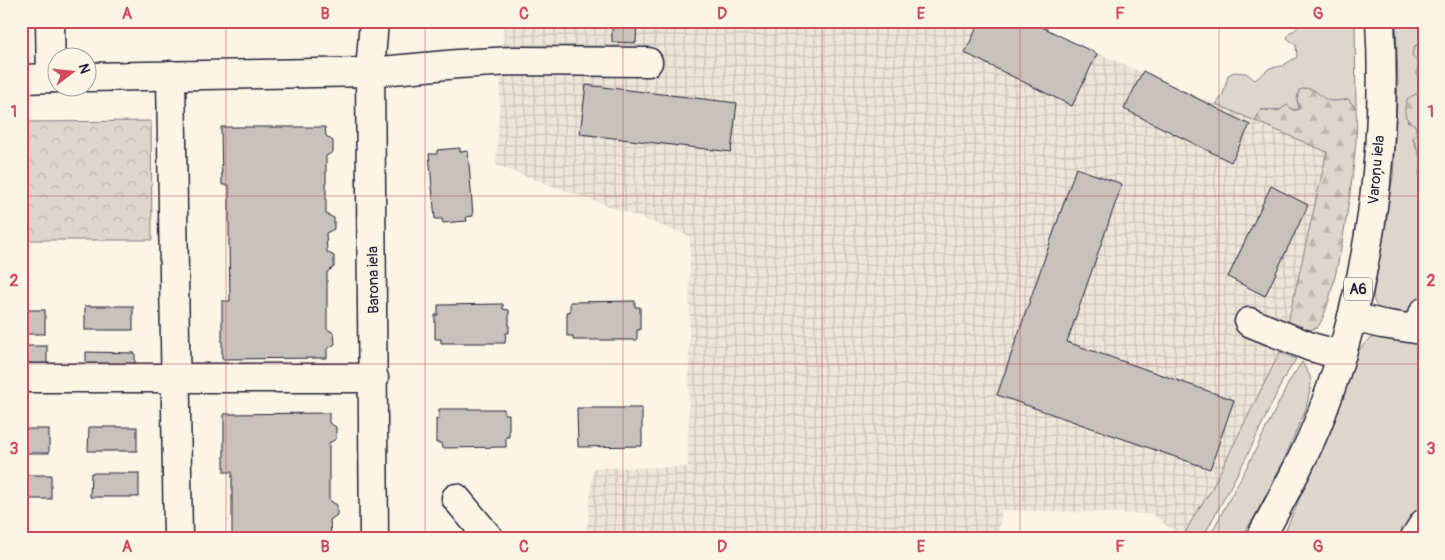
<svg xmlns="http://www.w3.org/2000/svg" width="1445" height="560" font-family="Pangolin,sans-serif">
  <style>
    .industrial { fill: url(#industrial-grid) }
    .grass { fill: #dcd6cc; stroke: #7f7c84 }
    .forest { fill: url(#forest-firs); stroke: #7f7c84 }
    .park { fill: url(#park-crowns); stroke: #7f7c84 }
    .building { fill: #c6c1bb; stroke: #22223b }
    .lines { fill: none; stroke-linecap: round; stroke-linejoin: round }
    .minor-casing { stroke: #22223b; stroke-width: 31 }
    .highway-casing { stroke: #22223b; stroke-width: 31 }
    .minor { stroke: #fcf5e5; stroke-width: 28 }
    .highway { stroke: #fcf5e5; stroke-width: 28 }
    .grid { fill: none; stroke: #d1495b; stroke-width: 1; stroke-opacity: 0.55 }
    .labels { text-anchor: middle; stroke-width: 4.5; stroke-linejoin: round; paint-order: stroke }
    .shield { fill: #fcf5e5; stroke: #63616e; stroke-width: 1 }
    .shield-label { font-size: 14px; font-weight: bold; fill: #22223b }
    .street-label { font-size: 15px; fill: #22223b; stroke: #fcf5e5 }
    .neatline { fill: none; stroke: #d1495b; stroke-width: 2 }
    .grid-label { font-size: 16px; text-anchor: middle; font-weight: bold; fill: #d1495b }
  </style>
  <defs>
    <pattern id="industrial-grid" width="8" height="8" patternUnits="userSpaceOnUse" patternTransform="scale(1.25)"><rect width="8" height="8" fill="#ece5d8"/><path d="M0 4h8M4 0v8" fill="none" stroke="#cac4ba"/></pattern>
    <pattern id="forest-firs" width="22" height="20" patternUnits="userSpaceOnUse" patternTransform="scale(1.25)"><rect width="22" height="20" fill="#dcd6cc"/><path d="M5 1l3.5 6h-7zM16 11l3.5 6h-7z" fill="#bcb7b0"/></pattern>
    <pattern id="park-crowns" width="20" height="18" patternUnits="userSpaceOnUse" patternTransform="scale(1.25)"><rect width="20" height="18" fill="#dcd6cc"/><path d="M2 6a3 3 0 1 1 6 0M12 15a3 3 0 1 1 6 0" fill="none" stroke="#bcb7b0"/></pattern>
  </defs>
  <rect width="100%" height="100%" fill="#fcf5e5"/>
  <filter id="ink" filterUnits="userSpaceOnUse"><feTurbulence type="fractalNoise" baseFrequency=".02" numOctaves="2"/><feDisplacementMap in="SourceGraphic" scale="10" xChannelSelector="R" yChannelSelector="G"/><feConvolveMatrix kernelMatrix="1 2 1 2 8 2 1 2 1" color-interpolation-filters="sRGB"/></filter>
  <g filter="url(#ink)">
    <polygon class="industrial" points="504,21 1023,21 1327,152 1280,352 1209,494 1195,514 1182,539 1153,514 1002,510 998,539 586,539 593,468 688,467 690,236 496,165"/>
    <g class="grass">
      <path d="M 1303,21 L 1355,21 L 1356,109 L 1348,99 C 1333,103 1324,103 1314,90 L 1297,99 L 1299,109 L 1261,110 L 1255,121 L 1216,104 L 1223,95 L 1228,75 L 1234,72 L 1246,73 L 1255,80 L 1270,68 L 1282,66 L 1297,57 L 1296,45 L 1287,38 L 1290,32 L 1294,31 Z"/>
      <path d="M 1396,21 L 1407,21 L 1408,26 L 1421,28 L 1422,43 L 1415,46 L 1423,88 L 1407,121 L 1415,124 L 1417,134 L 1413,139 L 1423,164 L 1424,299 C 1412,312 1403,319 1386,312 C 1378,309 1375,305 1373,297 L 1393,177 L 1398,83 Z"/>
      <polygon points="1387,335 1424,340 1424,504 1402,539 1282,539 1334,419 1356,354 1365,343 1372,338"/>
      <polygon points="1280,352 1296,359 1283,380 1247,456 1202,539 1182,539 1195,514 1209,494"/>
      <polygon points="1302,362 1310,376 1311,385 1306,408 1283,462 1254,518 1239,539 1208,539 1252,457 1290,380"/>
    </g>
    <g class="forest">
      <path d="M 1422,43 L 1424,187 L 1419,173 L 1423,164 L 1413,138 L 1417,134 L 1415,125 C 1402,118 1404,112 1407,99 L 1416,94 L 1421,95 L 1423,88 L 1417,74 L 1419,61 L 1414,59 L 1412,53 L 1415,46 Z"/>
      <path d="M 1307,88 C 1327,93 1318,106 1348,99 C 1351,103 1356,107 1356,111 C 1361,143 1336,306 1317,328 L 1285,335 L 1327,152 L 1255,121 L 1261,110 L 1278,111 L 1287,105 L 1294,111 L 1299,109 L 1297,99 L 1299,90 Z"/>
    </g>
    <polygon class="park" points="151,121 152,240 21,240 21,122"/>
    <g class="building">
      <polygon points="612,21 637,22 636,43 612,42"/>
      <polygon points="980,21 1030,21 1097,54 1072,106 965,53"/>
      <polygon points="1143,71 1250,125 1231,162 1124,109"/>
      <polygon points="586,85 737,103 731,152 580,134"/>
      <polygon points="221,127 325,127 326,136 333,141 333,152 326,156 326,214 334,218 334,229 326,233 327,252 334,256 334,267 327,272 327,329 334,333 335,344 327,349 327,358 222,359 222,301 230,301 229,243 229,185 222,185"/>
      <polygon points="460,148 460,152 468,151 473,216 466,217 467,221 443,223 442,219 435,219 429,154 437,154 437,150"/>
      <polygon points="1076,168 1122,184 1067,342 1234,400 1210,469 997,395"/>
      <polygon points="1271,186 1308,205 1265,296 1228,277"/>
      <polygon points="635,301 635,307 640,307 640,330 637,330 637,340 573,340 573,336 567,336 567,312 570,312 570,302"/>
      <polygon points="503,304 503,309 509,310 509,333 506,333 505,343 441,343 441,339 435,339 435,315 438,315 438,305"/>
      <rect x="85" y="306" width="48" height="24"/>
      <rect x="21" y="310" width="24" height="24"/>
      <rect x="21" y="346" width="26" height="24"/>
      <polygon points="86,352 135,353 135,377 86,376"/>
      <polygon points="577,408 642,408 642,446 578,447"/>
      <polygon points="439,409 504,409 504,414 509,414 509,437 506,437 506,447 442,448 441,443 436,443 436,419 439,419"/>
      <polygon points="329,413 329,423 336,427 336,439 329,443 329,500 337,505 337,515 330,520 331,539 232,539 232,472 224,472 224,414"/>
      <polygon points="89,427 137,427 137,451 88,451"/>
      <rect x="21" y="429" width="28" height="24"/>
      <polygon points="91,473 139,473 139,497 90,497"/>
      <rect x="21" y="475" width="30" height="24"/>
    </g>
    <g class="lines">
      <g class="minor-casing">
        <g id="minor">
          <polyline points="50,21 51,78"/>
          <polyline points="374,21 370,72 374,539"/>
          <polyline points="171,75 178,539"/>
          <polyline points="88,77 370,72 458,64 513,61 648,62"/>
          <polyline points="21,79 58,78"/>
          <polyline points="1352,317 1382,324 1415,329 1424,312"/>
          <polyline points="1249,322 1311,347 1341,355"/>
          <polyline points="21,378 374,378"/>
          <polyline points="456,498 490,539"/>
          <polyline points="1414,539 1424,523"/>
        </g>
      </g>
      <g class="highway-casing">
        <path id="highway" d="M 1260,539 C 1282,498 1305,457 1322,413 C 1368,290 1388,152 1380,21"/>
      </g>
      <use href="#minor" class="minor"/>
      <use href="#highway" class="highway"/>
    </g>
  </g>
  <path class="grid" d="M 226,21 L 226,539M 425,21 L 425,539M 623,21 L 623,539M 822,21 L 822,539M 1020,21 L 1020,539M 1219,21 L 1219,539M 21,196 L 1424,196M 21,364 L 1424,364"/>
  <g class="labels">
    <rect class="shield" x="1344" y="277.5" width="28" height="23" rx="4"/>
    <g class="shield-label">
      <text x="1358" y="294">A6</text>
    </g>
    <g class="street-label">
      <text transform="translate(1376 170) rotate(-85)" y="5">Varoņu iela</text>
      <text transform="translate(373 280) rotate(-91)" y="5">Barona iela</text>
    </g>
  </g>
  <rect width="1445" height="560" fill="none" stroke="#fcf5e5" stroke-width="55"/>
  <g transform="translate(72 72) rotate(74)"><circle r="24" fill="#fcf5e5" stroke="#a5a1a1"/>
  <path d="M0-4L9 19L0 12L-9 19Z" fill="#d1495b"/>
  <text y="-8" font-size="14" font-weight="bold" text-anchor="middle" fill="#22223b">N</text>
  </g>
  <rect x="28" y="28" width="1390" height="504" class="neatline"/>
  <g class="grid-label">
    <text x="127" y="19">A</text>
    <text x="325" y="19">B</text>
    <text x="524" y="19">C</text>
    <text x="722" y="19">D</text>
    <text x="921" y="19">E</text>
    <text x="1120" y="19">F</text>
    <text x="1318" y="19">G</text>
    <text x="14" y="117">1</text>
    <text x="1431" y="117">1</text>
    <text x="14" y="286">2</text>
    <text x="1431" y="286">2</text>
    <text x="14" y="454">3</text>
    <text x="1431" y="454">3</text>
    <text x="127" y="552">A</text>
    <text x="325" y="552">B</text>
    <text x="524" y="552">C</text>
    <text x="722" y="552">D</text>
    <text x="921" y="552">E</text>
    <text x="1120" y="552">F</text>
    <text x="1318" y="552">G</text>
  </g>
</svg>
